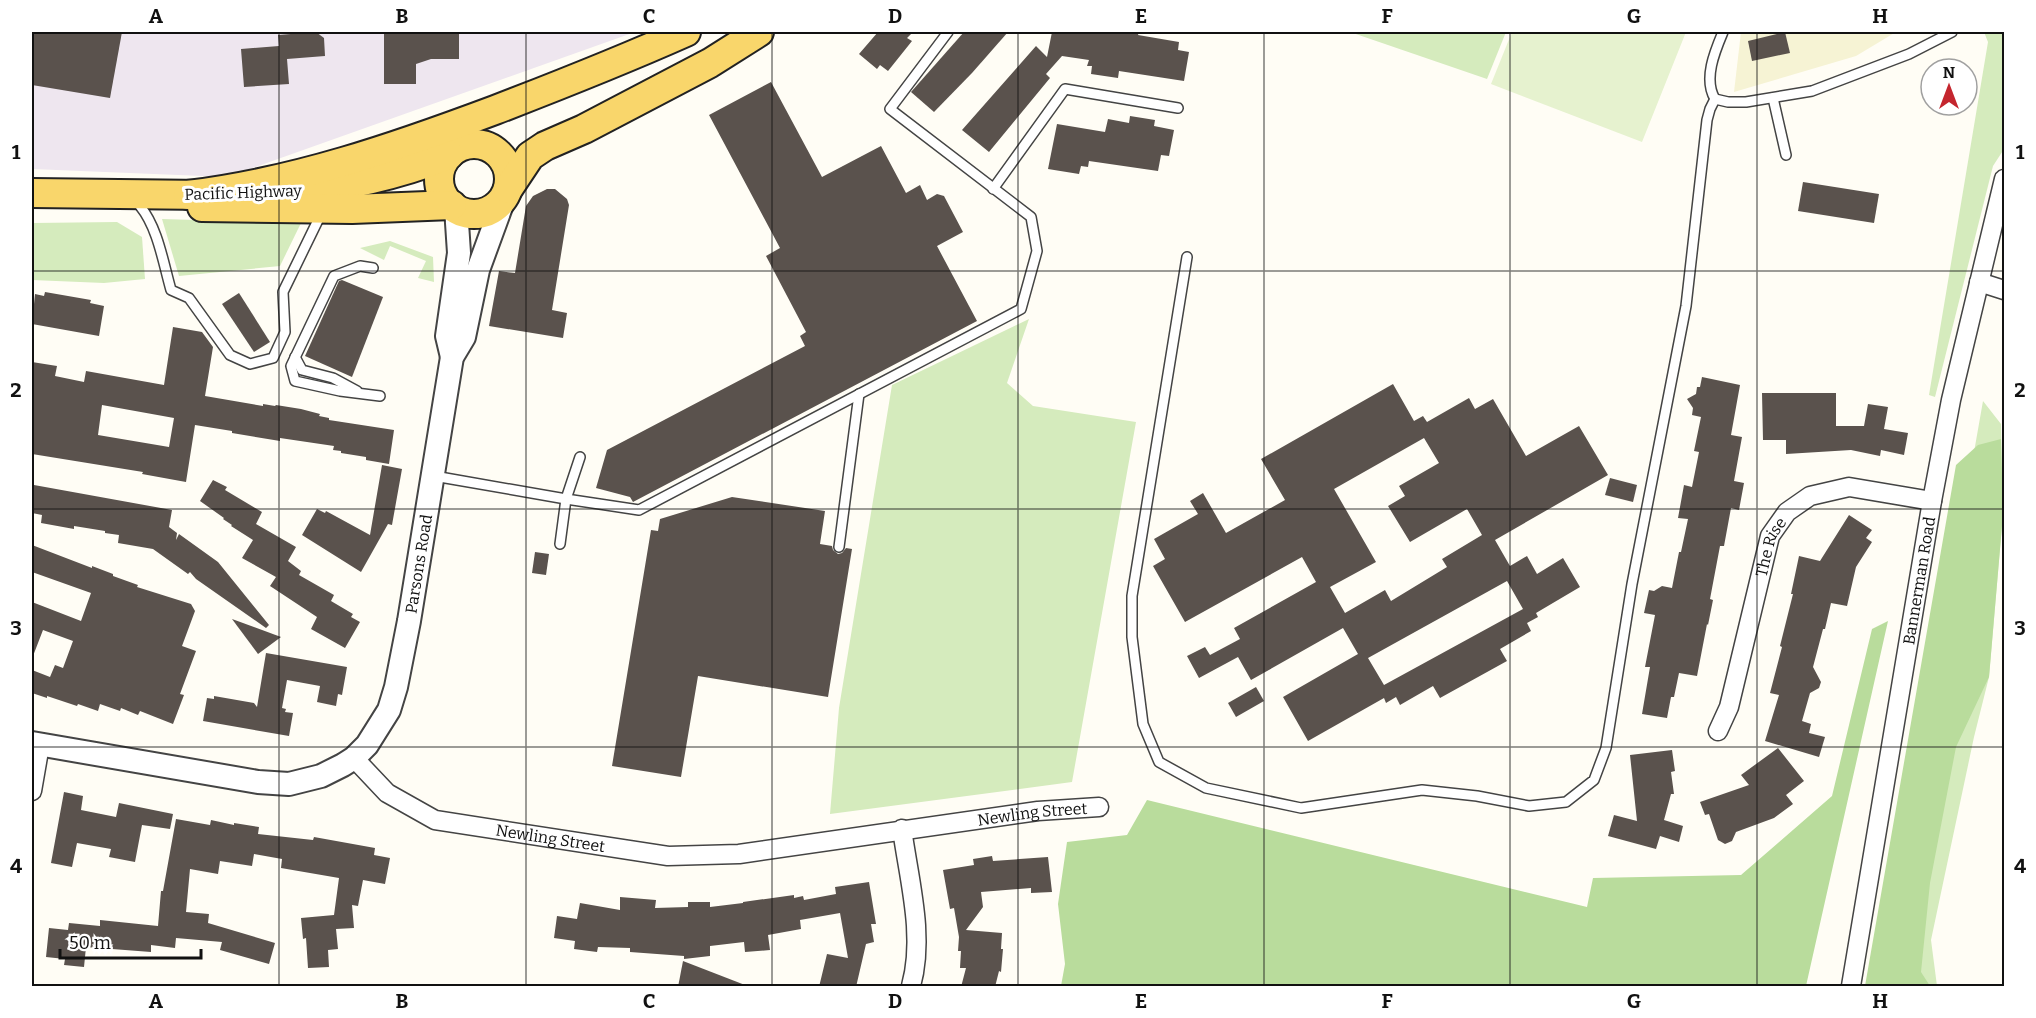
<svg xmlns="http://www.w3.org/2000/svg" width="2036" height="1018" font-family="Bitter,serif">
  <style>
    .industrial { fill: #eee6ef }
    .farmland { fill: #f6f3d4 }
    .green { fill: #d5ebbd }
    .forest { fill: #b9dc9c }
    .pitch { fill: #e6f2cf }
    .building { fill: #5a524d; fill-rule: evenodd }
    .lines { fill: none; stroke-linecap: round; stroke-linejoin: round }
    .service-casing { stroke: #444; stroke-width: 12 }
    .minor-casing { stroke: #444; stroke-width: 21 }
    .tertiary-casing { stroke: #444; stroke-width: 26 }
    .primary-casing { stroke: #222; stroke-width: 32 }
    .service { stroke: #fff; stroke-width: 9 }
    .minor { stroke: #fff; stroke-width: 18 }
    .tertiary { stroke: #fff; stroke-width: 22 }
    .primary { stroke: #f9d66b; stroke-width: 28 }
    .grid { fill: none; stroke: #111; stroke-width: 1.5; stroke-opacity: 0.55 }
    .labels { text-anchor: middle; stroke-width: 6; stroke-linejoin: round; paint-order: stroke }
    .street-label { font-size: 16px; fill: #111; stroke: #fff }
    .neatline { fill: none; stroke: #111; stroke-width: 2 }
    .grid-label { font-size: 20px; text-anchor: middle; font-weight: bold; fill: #111 }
  </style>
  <rect width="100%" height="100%" fill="#fffdf5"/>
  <polygon class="industrial" points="32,32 635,32 227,177 32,169"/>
  <polygon class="farmland" points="1741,32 1896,32 1856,56 1734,92"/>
  <g class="green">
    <polygon points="1350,32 1506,32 1487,79"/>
    <polygon points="1984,32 2004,32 2004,149 1993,166 1935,397 1929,395 1988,42"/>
    <polygon points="162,219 301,223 280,266 179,276"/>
    <polygon points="117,222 142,237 145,279 104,283 32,280 32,223"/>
    <polygon points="390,241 433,257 434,282 418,278 426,261 390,246 384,260 360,248"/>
    <polygon points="1029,319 1007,383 1033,406 1136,422 1072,782 830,814 839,708 892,385"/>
    <polygon points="1983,401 2001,424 2003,514 1989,677 1974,737 1931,940 1937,986 1880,986"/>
  </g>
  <g class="forest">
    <polygon points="2001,439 2003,514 1989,677 1956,747 1930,883 1921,972 1930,986 1865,986 1956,465 1978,445"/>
    <polygon points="1888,621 1806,986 1061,986 1065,964 1058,904 1067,842 1127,835 1147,800 1587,907 1593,878 1741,875 1832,796 1872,629"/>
  </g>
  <polygon class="pitch" points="1512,32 1686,32 1642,142 1491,84"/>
  <g class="building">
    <polygon points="32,32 122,32 110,98 32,85"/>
    <polygon points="316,32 324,38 325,56 287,59 289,84 244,87 241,49 279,46 278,35"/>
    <polygon points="384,32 459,32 459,59 431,59 416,64 416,84 384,84"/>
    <polygon points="878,32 913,32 907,38 912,41 888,71 880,65 877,69 859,54"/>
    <polygon points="964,32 1008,32 972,73 934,112 911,92"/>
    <polygon points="1052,32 1108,32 1122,34 1122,32 1139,32 1138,35 1179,42 1178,50 1189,52 1184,81 1119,71 1118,78 1091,74 1092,66 1087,66 1089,60 1062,56 1046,74 1050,78 989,152 962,130 1036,46 1047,57"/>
    <polygon points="1785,32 1790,53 1752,61 1748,41"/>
    <polygon points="771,82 822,177 881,146 906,193 920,185 927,200 937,194 944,196 963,232 937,246 977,321 633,502 630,497 596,488 607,450 805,346 800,336 806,332 766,256 780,248 709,115"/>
    <polygon points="1130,116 1155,120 1154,126 1174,130 1169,156 1161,155 1158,171 1089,161 1088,167 1081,166 1079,174 1048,169 1057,124 1105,132 1108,119 1129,123"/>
    <polygon points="1803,182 1879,194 1874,223 1798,211"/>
    <polygon points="547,189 555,189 567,199 569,205 552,310 567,313 563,338 489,326 499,271 515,273 526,206 533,196"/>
    <polygon points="342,280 383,297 352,377 305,356 339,281"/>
    <polygon points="45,292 91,300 90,303 104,306 99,336 32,324 35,294 44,296"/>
    <polygon points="239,293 270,342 254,352 222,304"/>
    <path d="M 173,327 L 202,332 L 213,347 L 205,396 L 263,406 L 263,404 L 275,406 L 276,405 L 301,409 L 320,414 L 319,416 L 329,418 L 329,420 L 394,430 L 389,464 L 366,460 L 366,457 L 341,453 L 341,451 L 333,450 L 334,446 L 280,438 L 280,441 L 232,433 L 232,431 L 195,425 L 186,482 L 142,474 L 143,472 L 32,454 L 32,362 L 57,366 L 55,376 L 84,382 L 86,371 L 164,385 ZM 102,405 L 174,418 L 169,447 L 98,435 Z"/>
    <polygon points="1702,377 1740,385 1731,435 1742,437 1734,481 1744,483 1739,510 1731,508 1724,546 1720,546 1710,599 1713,600 1708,625 1707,624 1697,676 1679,673 1674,697 1671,697 1667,718 1642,714 1650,667 1645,667 1655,615 1644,613 1649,590 1654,591 1662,586 1672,588 1679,552 1681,552 1688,519 1678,518 1684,485 1692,487 1699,452 1694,451 1701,417 1692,415 1693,408 1687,399 1696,394 1697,387 1700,387"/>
    <path d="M 1393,384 L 1414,421 L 1423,416 L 1427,422 L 1469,398 L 1475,409 L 1493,399 L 1526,456 L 1579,426 L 1608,475 L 1495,540 L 1510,566 L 1527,556 L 1537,574 L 1563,558 L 1580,587 L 1536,613 L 1538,617 L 1527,623 L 1531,631 L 1500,649 L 1507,661 L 1440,698 L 1433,686 L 1400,705 L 1396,697 L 1386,703 L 1384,698 L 1308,741 L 1283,697 L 1358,654 L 1343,628 L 1251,680 L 1238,657 L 1199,678 L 1187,656 L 1205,647 L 1210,655 L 1240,639 L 1234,628 L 1316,582 L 1302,557 L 1185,622 L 1153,566 L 1165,559 L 1154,539 L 1198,514 L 1190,501 L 1203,493 L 1226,533 L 1285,500 L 1261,459 ZM 1424,438 L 1439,463 L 1399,486 L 1405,496 L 1388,506 L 1410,542 L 1467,509 L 1482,535 L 1442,559 L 1447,567 L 1391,601 L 1385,590 L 1345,613 L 1330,587 L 1376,562 L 1334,489 ZM 1507,581 L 1523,609 L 1384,685 L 1368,658 Z"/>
    <polygon points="1762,393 1836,393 1836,426 1864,426 1868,404 1888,407 1884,429 1908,433 1904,455 1881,450 1880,456 1851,450 1786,454 1786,440 1763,440"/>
    <polygon points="382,465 402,469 392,525 388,524 361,572 302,535 317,509 325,513 326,511 370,535"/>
    <polygon points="1610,478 1637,485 1633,502 1605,495"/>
    <polygon points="213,480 227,487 225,490 262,512 256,524 296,547 288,561 301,571 299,575 334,595 331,601 353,614 351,617 360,622 345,648 311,629 317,617 270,586 276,577 242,558 253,540 231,526 232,525 223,519 224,518 200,501"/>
    <polygon points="34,485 172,510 169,527 177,533 176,540 179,534 218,562 269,625 266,628 196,579 190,572 188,574 153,549 118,543 119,535 105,533 105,531 74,526 74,529 41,523 42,515 32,513"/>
    <polygon points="732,497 825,511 820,544 832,546 833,550 838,554 842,553 846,548 852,549 828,697 698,676 681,777 612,766 651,530 658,531 660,519"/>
    <polygon points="1849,515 1872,530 1866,538 1872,542 1856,567 1847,606 1831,603 1825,629 1823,629 1813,667 1821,682 1819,688 1810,693 1802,721 1811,724 1809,733 1825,737 1819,757 1765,741 1779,695 1770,693 1782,647 1780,646 1793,594 1791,594 1799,556 1820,561"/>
    <polygon points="32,545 92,568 92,566 113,574 113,576 138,585 137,587 191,604 195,611 182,646 196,651 180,694 184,695 173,724 140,711 138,715 121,708 120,711 100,704 98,711 78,704 77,706 47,696 47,698 32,693 32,670 50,677 55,665 63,668 73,641 43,630 33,656 32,656 32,602 81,621 91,593 32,572"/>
    <polygon points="535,552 549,554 546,575 532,573"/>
    <polygon points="232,619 281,637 258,654"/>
    <polygon points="266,653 347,667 342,695 338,694 336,706 317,702 320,686 287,680 282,708 286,709 285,712 293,713 289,736 203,721 207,698 214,699 214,696 254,703 257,707"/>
    <polygon points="1256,687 1264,701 1236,717 1228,703"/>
    <polygon points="1778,748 1804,781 1786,795 1793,804 1774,818 1736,832 1732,841 1725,844 1718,840 1709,814 1705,815 1700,802 1749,785 1741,775"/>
    <polygon points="1672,750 1675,771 1671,772 1674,794 1671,794 1664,820 1683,826 1679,842 1660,836 1656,849 1608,836 1614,815 1637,821 1630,755"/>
    <polygon points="64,792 83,796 81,810 116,817 119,803 173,814 170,829 142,825 135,862 109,857 111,849 77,843 72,867 51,863"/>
    <polygon points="176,819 210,825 211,820 234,825 234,823 259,827 258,834 313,840 314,837 375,848 374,855 390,858 385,884 363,880 358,906 352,905 354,928 336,929 338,949 328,950 329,967 308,968 306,938 303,939 301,918 334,915 339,878 281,868 282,859 254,854 252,866 220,861 218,874 190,869 186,912 209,914 208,923 275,943 269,964 220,950 222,942 176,938 175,948 151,945 151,952 86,947 84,967 64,965 65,959 46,957 49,928 68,930 69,923 100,926 100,920 158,926 161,891 163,891"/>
    <polygon points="992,856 993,861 1048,857 1052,892 1031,893 1031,888 981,892 983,907 966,930 1002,933 1001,949 1003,949 1001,972 999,971 995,987 961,987 966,968 960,968 961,951 958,951 959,937 954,908 950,909 943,870 974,865 973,859"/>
    <polygon points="869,882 876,924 871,924 874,942 866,944 856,987 819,987 827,954 848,958 840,913 800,920 801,929 768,935 770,950 745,952 744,942 710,946 710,956 684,959 684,956 630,952 630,948 598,947 597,952 574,949 575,941 554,938 557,916 577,919 580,903 620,910 620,897 656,900 655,908 688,907 688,902 710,902 710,907 743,903 743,902 794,895 794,898 803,896 804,900 836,894 835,887"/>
    <polygon points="683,961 745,985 745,987 678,987"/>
  </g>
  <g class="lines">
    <g class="service-casing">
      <g id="service">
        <path d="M 1723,32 C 1715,51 1703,79 1715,99 L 1728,102 L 1746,102 L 1812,91 L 1909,54 L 1952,32"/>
        <polyline points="1773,98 1786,155"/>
        <polyline points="993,189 1065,89 1178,108"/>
        <path d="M 140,206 C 158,228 163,262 171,290 L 189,298 L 230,355 L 250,364 L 273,358 L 285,332 L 283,292 L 321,214"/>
        <polyline points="1187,257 1132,596 1132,637 1143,724 1159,762 1206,788 1301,808 1422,790 1477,796 1529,806 1566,802 1594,780 1606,748 1632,584 1686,306 1707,120 1710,109 1715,99"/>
        <polyline points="373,268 360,266 334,276 291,366 295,381 340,391 380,396"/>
        <polyline points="295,357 302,370 333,378 357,391"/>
        <polyline points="434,476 566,499 639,510 1021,309 1037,251 1031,217 890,109 948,32"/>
        <polyline points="560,544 566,499 580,457"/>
        <polyline points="839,547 859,394"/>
      </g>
    </g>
    <g class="minor-casing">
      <g id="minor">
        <polyline points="1979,282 2004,290"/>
        <path id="s1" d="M 1718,731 L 1729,707 L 1770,536 L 1787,512 L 1810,496 L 1849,487 L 1932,501"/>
        <path id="s2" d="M 354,758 L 387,793 L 435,820 L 668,856 L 739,854 L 1038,811 L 1099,807"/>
        <polyline points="32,791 40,745"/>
        <path d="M 902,829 C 909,880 925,936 911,986"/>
        <path id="s3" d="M 1851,986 L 1932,501 L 1951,400 L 2004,179"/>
      </g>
    </g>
    <g class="tertiary-casing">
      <g id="tertiary">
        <polyline points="452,357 447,336 459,253 456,208"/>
        <path id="s4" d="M 32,743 L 258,782 L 289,784 L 321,776 L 343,765 L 354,758 L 367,745 L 389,710 L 396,687 L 409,621 L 452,357 L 464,337 L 478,270 L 505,196"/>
      </g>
    </g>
    <g class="primary-casing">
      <g id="primary">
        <circle cx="474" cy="179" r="35"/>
        <polyline points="508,189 530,156 545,146 584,129 710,63 759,32"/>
        <polyline points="32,193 206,195"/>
        <path d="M 283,193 C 340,188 396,176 449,155"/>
        <path d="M 188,195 C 295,182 396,147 495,110 C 560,85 623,60 686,32"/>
        <polyline points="202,207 352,209 452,205"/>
      </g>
    </g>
    <use href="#service" class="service"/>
    <use href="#minor" class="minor"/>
    <use href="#tertiary" class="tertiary"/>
    <use href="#primary" class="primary"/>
  </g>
  <path class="grid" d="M 279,32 L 279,986M 526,32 L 526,986M 772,32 L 772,986M 1018,32 L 1018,986M 1264,32 L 1264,986M 1510,32 L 1510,986M 1757,32 L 1757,986M 32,271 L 2004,271M 32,509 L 2004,509M 32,747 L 2004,747"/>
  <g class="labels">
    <g class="street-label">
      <text transform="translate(243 192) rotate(-2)" y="6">Pacific Highway</text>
      <text dy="6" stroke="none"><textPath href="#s1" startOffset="192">The Rise</textPath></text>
      <text dy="6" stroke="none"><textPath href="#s4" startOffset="540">Parsons Road</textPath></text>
      <text dy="6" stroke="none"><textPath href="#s3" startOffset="411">Bannerman Road</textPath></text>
      <text dy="6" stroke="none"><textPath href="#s2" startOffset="706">Newling Street</textPath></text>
      <text dy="6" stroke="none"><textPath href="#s2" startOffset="220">Newling Street</textPath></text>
    </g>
  </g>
  <rect width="2036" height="1018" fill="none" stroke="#ffffff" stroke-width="66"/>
  <g transform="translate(1949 87)"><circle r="28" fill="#ffffff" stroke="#a0a0a0" stroke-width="1.5"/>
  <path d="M0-4.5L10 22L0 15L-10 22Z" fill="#c4262e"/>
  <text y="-9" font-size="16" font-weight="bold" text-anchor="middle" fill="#111111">N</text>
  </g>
  <path d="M60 949v9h141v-9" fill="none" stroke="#111111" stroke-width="3"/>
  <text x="69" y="949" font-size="18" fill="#111111" stroke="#ffffff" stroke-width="4.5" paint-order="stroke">50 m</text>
  <rect x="33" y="33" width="1970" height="952" class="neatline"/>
  <g class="grid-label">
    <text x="156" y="23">A</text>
    <text x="402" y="23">B</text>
    <text x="649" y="23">C</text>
    <text x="895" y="23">D</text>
    <text x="1141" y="23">E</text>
    <text x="1387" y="23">F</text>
    <text x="1634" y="23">G</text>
    <text x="1880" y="23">H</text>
    <text x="16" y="159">1</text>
    <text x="2020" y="159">1</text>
    <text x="16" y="397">2</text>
    <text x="2020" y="397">2</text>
    <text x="16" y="635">3</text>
    <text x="2020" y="635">3</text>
    <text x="16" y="873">4</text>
    <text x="2020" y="873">4</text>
    <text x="156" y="1008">A</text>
    <text x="402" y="1008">B</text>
    <text x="649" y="1008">C</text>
    <text x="895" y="1008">D</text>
    <text x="1141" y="1008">E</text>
    <text x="1387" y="1008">F</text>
    <text x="1634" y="1008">G</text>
    <text x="1880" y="1008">H</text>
  </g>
</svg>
